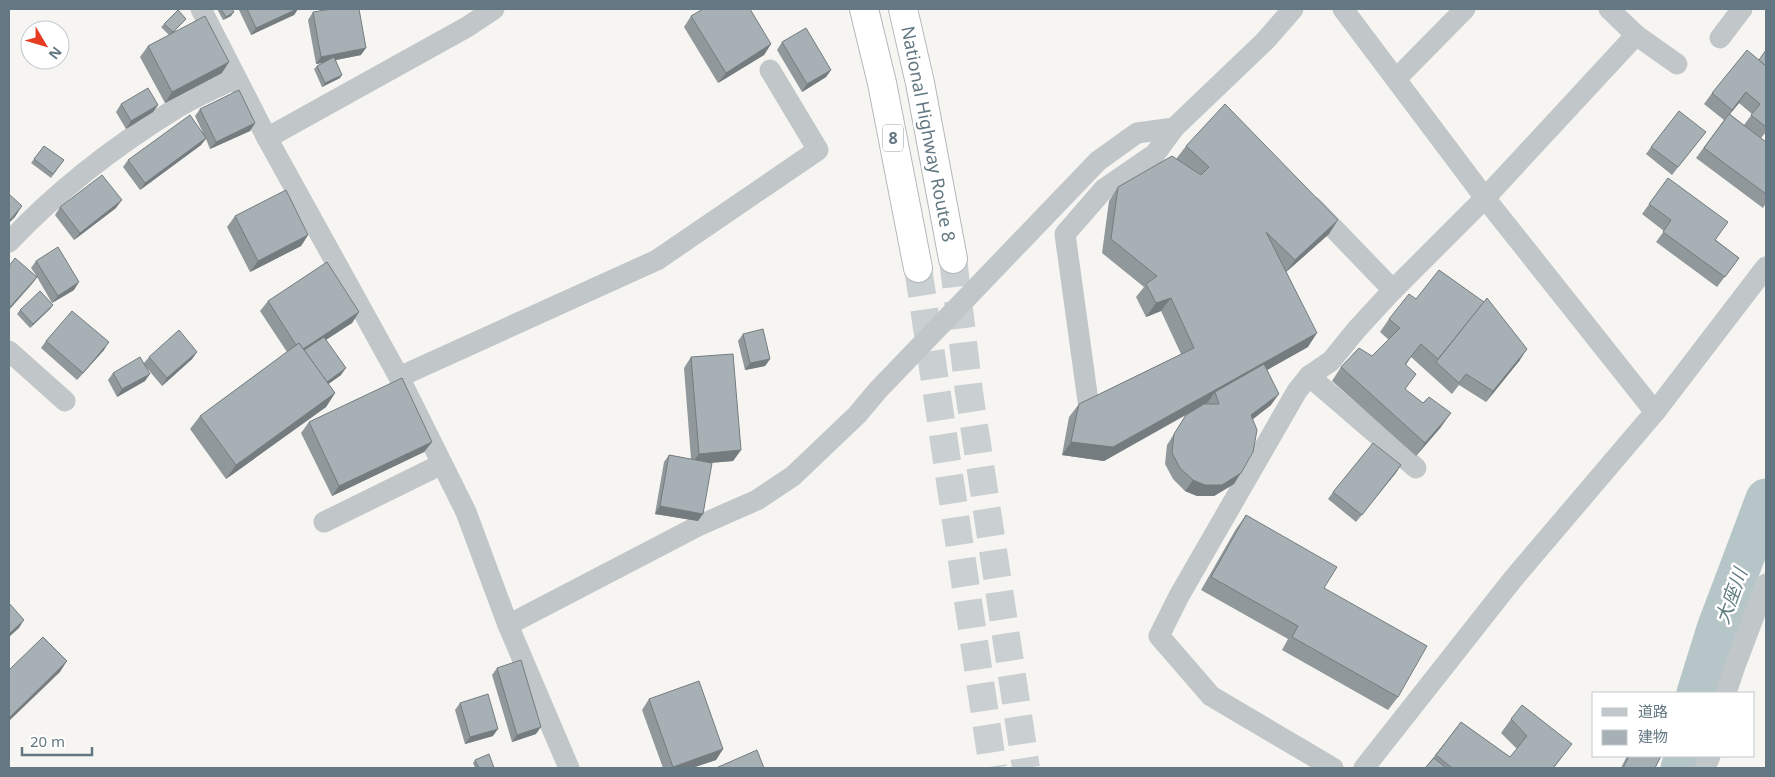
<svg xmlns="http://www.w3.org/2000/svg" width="1775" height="777" font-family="'Noto Sans','Noto Sans JP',sans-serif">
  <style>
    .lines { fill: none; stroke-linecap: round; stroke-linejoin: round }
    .river { stroke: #b6c5c7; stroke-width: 41 }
    .trunk-tunnel { stroke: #cad0d1; stroke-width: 28; stroke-dasharray: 28 14; stroke-linecap: butt }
    .trunk-casing { stroke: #b4b8ba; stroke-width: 30 }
    .minor { stroke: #c1c6c8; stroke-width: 21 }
    .trunk { stroke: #fff; stroke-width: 28 }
    .wall { fill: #90989c; fill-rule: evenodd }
    .shaded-wall { fill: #757c7f }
    .building { fill: #a7b1b5; stroke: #757c7f }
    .labels { text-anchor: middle; stroke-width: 5; stroke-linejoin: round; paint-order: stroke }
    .shield { fill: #fff; stroke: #92a0a8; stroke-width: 1 }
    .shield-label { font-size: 16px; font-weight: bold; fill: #647883 }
    .street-label { font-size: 18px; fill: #647883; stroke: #fff }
    .water-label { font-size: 19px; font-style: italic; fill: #5f7b80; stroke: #fff }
  </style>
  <rect width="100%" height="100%" fill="#f6f5f2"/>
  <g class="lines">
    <g class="river">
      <polyline points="1697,693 1717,629 1766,499"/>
      <polyline points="1681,768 1686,756"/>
    </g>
    <g class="trunk-tunnel">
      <polyline points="953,259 969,392 1026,768"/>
      <polyline points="918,268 993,768"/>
    </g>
    <g class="trunk-casing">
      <g id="trunk">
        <polyline points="864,9 882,83 918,268"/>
        <polyline points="903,9 920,83 953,259"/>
      </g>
    </g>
    <g class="minor">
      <polyline points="201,9 267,138 399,377 466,512 508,625 569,768"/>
      <polyline points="1343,9 1485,198 1655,412"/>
      <polyline points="1636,35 1677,64"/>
      <polyline points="1720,38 1742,9"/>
      <polyline points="1396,79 1465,9"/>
      <polyline points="267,138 467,27 494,9"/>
      <polyline points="1313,207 1393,290 1357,329 1331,361 1309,376 1297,391 1179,596 1159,636 1211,696 1333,768"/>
      <path d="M 9,242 C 57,191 115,146 175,109 C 194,97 216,88 236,78"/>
      <polyline points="1393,290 1485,198 1636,35 1609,9"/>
      <polyline points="9,351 65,401"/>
      <polyline points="1309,376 1416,468"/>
      <polyline points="399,377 657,260 818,150 770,70"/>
      <polyline points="1088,401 1065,234 1104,189 1155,154 1174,128"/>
      <polyline points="324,522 442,464"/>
      <polyline points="508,625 698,526 757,500 793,476 857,415 878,390 1098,161 1137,133 1174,128 1265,41 1293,9"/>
      <polyline points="1726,693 1735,666 1766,584"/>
      <polyline points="1364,768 1513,579 1655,412 1766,267"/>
      <polyline points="1705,768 1710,756"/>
    </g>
    <use href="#trunk" class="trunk"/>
  </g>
  <g class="wall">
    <polygon points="217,9 232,9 231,16 223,20"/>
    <polygon points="239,10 239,9 298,9 294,15 251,35"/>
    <polygon points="313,12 361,55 336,60 340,78 322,87 314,69 317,66 323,63 316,64 308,20"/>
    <polygon points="691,16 771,44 764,55 718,83 684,27"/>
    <polygon points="186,19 174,32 222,73 165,103 140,57 148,46 169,35 161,27 164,24"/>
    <polygon points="782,42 831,70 826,77 802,92 777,50"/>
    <path d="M 1766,50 L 1766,132 L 1761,138 L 1766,142 L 1766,203 L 1763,208 L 1696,158 L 1724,120 L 1704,104 L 1712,93 L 1759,60 ZM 1739,103 L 1752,114 L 1744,125 L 1730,114 Z"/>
    <polygon points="121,104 158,105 153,112 126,129 116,112"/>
    <polygon points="200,109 255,123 250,131 210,149 206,139 201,145 140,190 123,167 128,160 203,133 195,116"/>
    <polygon points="1700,139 1672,175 1646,154 1651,147"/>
    <polygon points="44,146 64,160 51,178 31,163"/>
    <polygon points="1186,146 1329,234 1286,272 1308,347 1267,370 1271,405 1253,419 1234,484 1214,496 1197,496 1185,491 1173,479 1165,464 1167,445 1186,415 1195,410 1104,461 1062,455 1069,417 1079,404 1181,354 1161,311 1146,317 1136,297 1144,287 1102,253 1109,201 1118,187 1176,159"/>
    <polygon points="1668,178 1716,240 1739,258 1717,287 1656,242 1664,231 1642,214"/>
    <polygon points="60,207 116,208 74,240 55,215"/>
    <polygon points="235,216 308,235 301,246 250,272 227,227"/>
    <polygon points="36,261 74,290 52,303 37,277 32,284 36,275 31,268"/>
    <polygon points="1416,299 1520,360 1486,402 1459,385 1452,394 1411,357 1406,365 1405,389 1441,427 1416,456 1332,381 1341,367 1372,356 1389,340 1380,332 1389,319"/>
    <polygon points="268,301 359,312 352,323 326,339 341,375 328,384 335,393 326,407 226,479 190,429 200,416 287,352 260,311"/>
    <polygon points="53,305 50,309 30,328 17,314 20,310"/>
    <polygon points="743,334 770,359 765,366 745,370 738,341"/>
    <polygon points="46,341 104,350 77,380 41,348"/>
    <polygon points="197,352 192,359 162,386 146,367 145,381 117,397 108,380 113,373 144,363 149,357"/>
    <polygon points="691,357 741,450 733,461 712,463 698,521 655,514 664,462 669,455 691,459 684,368"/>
    <polygon points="309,422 432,442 424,452 332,496 301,433"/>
    <polygon points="1401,465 1356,522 1328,499 1333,492"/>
    <polygon points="1246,515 1398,697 1388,710 1282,650 1288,639 1201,590 1236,529"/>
    <polygon points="497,668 536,734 512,742 492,675"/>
    <polygon points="649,699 723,749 716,760 692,768 663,768 642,710"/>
    <polygon points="460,703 493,736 465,744 455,710"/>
    <polygon points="1511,719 1562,757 1554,768 1425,768 1461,722 1510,757 1517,749 1501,733"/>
    <polygon points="1627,756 1661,756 1655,768 1621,768"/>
    <polygon points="475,760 494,768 475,768 473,763"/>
  </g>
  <g class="shaded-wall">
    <polygon points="297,9 298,9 294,15 251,35 256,28"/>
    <polygon points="234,12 231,16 223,20 226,17"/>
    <polygon points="771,44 764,55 718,83 726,73"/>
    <polygon points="366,48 361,55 316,64 321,57"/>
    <polygon points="229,62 222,73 165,103 172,92"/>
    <polygon points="831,70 826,77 802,92 807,84"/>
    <polygon points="342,75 340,78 322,87 325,83"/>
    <polygon points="1746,92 1739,103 1725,120 1732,110"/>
    <polygon points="158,105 153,112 126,129 131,121"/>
    <polygon points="255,123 250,131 210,149 216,142"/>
    <polygon points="206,138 201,145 140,190 145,183"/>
    <polygon points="122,200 116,208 74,240 80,233"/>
    <polygon points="22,206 15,217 9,223 9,221"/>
    <polygon points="1338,220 1329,234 1285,273 1295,260"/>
    <polygon points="308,235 301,246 250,272 258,261"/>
    <polygon points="37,277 32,284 9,310 9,308"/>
    <polygon points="79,282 74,290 52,303 58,296"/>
    <polygon points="1171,298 1161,311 1146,317 1156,303"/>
    <polygon points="53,305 50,309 30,328 33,324"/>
    <polygon points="359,312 352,323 300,357 300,351"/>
    <polygon points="1317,333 1308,347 1217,398 1215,392 1208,402 1104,461 1062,455 1071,442"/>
    <polygon points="109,342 104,350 77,380 83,373"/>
    <polygon points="1527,349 1520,360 1486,402 1493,391"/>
    <polygon points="197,352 192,359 162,386 167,378"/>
    <polygon points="770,359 765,366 745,370 750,363"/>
    <polygon points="346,368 341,375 316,393 321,386"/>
    <polygon points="150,374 145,381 117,397 122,389"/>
    <polygon points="335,393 326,407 226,479 236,465"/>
    <polygon points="1279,394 1271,405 1244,426 1251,415"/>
    <polygon points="1451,413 1441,427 1416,456 1425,443"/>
    <polygon points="432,442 424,452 332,496 339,486"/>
    <polygon points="741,450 733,461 691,464 699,454"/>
    <polygon points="1401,465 1396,473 1356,522 1362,515"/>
    <polygon points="1241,473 1234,484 1214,496 1197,496 1185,491 1193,480"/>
    <polygon points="660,506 703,514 698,521 655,514"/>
    <polygon points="24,620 19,628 9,637 9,634"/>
    <polygon points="67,661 60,672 9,721 9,718"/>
    <polygon points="541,727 536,734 512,742 517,735"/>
    <polygon points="498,729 493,736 465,744 470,737"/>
    <polygon points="723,749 716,760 692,768 673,768 673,767"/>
  </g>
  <g class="building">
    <polygon points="221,9 232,9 234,12 226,17"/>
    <polygon points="247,9 297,9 256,28"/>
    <polygon points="331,9 359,9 366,48 321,57 313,12"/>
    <polygon points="703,9 750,9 771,44 726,73 691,16"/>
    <polygon points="178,10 186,19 173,32 164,24"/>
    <polygon points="205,16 229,62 172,92 148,46"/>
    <polygon points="806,28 831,70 807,84 782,42"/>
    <polygon points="1747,50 1766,66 1766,127 1751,115 1760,104 1746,92 1732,110 1712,93"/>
    <polygon points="1766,50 1766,66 1759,60"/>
    <polygon points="334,57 342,75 325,83 317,66"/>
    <polygon points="148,88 158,105 131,121 121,104"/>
    <polygon points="239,90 255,123 216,142 200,109"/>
    <polygon points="1225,104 1338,220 1295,260 1266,232 1317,333 1113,447 1071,442 1079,404 1194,348 1171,298 1156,303 1146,284 1157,276 1111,239 1118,187 1172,156 1201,175 1209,167 1186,146"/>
    <polygon points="1679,111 1706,132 1678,167 1651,147"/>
    <polygon points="1729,114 1766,142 1766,194 1704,148"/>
    <polygon points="190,115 206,138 145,183 128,160"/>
    <polygon points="44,146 64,160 53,174 34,159"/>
    <polygon points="102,175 122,200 80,233 60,207"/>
    <polygon points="1668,178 1728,222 1715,240 1739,258 1725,277 1663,232 1671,220 1649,204"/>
    <polygon points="286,190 308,235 258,261 235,216"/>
    <polygon points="9,194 22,206 9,221"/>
    <polygon points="58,247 79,282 58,296 36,261"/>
    <polygon points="15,258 37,277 9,308 9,266"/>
    <polygon points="327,262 359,312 303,349 299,343 296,345 268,301"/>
    <polygon points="1439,270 1484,302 1438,359 1421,344 1405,364 1416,374 1405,389 1423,403 1429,397 1451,413 1425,443 1341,367 1359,348 1372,356 1400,328 1389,319 1409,294 1416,299"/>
    <polygon points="40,291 53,305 33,324 20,310"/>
    <polygon points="1487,298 1527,349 1493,391 1466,374 1459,383 1436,362"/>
    <polygon points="72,311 109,342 83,373 46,341"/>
    <polygon points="763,329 770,359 750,363 743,334"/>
    <polygon points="179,330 197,352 167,378 149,357"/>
    <polygon points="324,337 346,368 327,382 304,350"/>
    <polygon points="299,343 335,393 236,465 200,416"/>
    <polygon points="733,354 741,450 699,454 691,357"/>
    <polygon points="140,357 150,374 122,389 113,373"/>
    <polygon points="1264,364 1279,394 1251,415 1257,430 1253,452 1241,473 1222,485 1205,485 1193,480 1180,468 1172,453 1174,434 1186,415 1204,404 1219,404 1215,392"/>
    <polygon points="402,378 432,442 339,486 309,422"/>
    <polygon points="1373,443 1401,465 1362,515 1333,492"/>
    <polygon points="669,455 712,463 703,514 660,506"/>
    <polygon points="1246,515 1337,567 1324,588 1427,646 1398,697 1292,637 1298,626 1211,577"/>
    <polygon points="9,603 24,620 9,634"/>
    <polygon points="43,637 67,661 9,718 9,670"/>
    <polygon points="521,660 541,727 517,735 497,668"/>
    <polygon points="699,681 723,749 673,767 649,699"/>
    <polygon points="488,694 498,729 470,737 460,703"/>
    <polygon points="1522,705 1572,744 1553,768 1452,768 1436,755 1461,722 1510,757 1527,736 1511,719"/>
    <polygon points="757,750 764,768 716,768"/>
    <polygon points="489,754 494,768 479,768 475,760"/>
    <polygon points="1629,756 1661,756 1655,768 1623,768"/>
    <polygon points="1434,758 1446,768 1425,768"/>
  </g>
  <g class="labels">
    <rect class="shield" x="883" y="124.5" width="20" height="27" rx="4"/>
    <g class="shield-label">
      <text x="893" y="144">8</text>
    </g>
    <g class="street-label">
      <text transform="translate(928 134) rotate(79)" y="6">National Highway Route 8</text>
    </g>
    <g class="water-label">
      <text transform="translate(1731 596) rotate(-70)" y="7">大座川</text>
    </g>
  </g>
  <rect width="1775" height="777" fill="none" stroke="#647883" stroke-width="20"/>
  <rect x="1592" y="692" width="162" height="65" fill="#ffffff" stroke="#c1c9cd"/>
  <rect x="1602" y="708" width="25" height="8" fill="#c1c6c8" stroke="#c1c9cd"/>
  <text x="1638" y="717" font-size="15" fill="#647883">道路</text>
  <rect x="1602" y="730" width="25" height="15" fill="#a7b1b5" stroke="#c1c9cd"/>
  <text x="1638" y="742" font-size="15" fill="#647883">建物</text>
  <g transform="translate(45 45) rotate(128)"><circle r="24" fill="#ffffff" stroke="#c1c9cd"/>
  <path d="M0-4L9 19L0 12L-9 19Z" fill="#e63c22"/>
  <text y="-8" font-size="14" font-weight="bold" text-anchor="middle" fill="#647883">N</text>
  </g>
  <path d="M22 747v8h70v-8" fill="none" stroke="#647883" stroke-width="2.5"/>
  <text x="30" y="747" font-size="15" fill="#647883" stroke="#ffffff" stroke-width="4" paint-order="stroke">20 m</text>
</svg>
